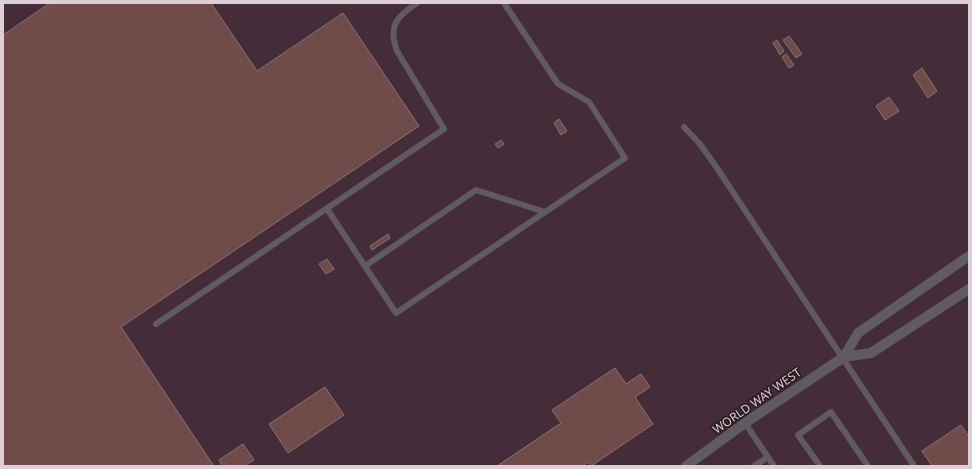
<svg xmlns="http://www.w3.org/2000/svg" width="972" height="469" font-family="'Noto Sans',sans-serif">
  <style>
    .built { fill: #442d38 }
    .building { fill: #6f4b4a; stroke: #887271 }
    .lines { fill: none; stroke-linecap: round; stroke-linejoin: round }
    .service { stroke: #605a61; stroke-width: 6 }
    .minor { stroke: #605a61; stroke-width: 10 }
    .tertiary { stroke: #605a61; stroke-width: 10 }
    .labels { text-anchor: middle; stroke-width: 3.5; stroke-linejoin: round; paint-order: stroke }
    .street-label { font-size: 12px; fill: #dcd0d5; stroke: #2c1c23 }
  </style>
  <rect width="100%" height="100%" fill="#36252d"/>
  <rect class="built" x="3" y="3" width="966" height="463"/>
  <g class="building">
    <polygon points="50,3 211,3 257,71 343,13 419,126 121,327 214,466 3,466 3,35"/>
    <polygon points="789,36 802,54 796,58 783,40"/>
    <polygon points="777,40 784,51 780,55 773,43"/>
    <polygon points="786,54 794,65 789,68 782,57"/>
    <polygon points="922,68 937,91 928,98 913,75"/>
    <polygon points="889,97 899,111 885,120 876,106"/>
    <polygon points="559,119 567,131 561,135 554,123"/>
    <polygon points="501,140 504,144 498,148 495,144"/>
    <polygon points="388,234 390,238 372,250 370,246"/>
    <polygon points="327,259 334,269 326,274 319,264"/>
    <polygon points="615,368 626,384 641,374 650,387 635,397 653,424 591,466 588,462 582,466 497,466 561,423 552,410"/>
    <polygon points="325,387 344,415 288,453 269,424"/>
    <polygon points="961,425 969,437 969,466 932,466 922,451"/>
    <polygon points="243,444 254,460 244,466 223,466 219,460"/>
  </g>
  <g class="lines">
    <g class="service">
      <polyline points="684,127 700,144 717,168 914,466"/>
      <polyline points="327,209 396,313 625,158 589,102 558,84 504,3"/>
      <polyline points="365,266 476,190 545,212"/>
      <path d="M 156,324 L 444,129 L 397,51 C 388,26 396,17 417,3"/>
      <polyline points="745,423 774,466"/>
      <polyline points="754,466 768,457"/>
      <polyline points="820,466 798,435 831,412 868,466"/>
    </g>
    <polyline class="minor" points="686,466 745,423 844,357"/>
    <g class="tertiary">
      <polyline points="844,357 858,333 969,256"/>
      <polyline points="844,357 871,353 969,289"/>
    </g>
  </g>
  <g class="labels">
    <g class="street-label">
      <text transform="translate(757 401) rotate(-35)" y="4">WORLD WAY WEST</text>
    </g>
  </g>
  <rect width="972" height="469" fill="none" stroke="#dcd0d5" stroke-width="8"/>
</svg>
